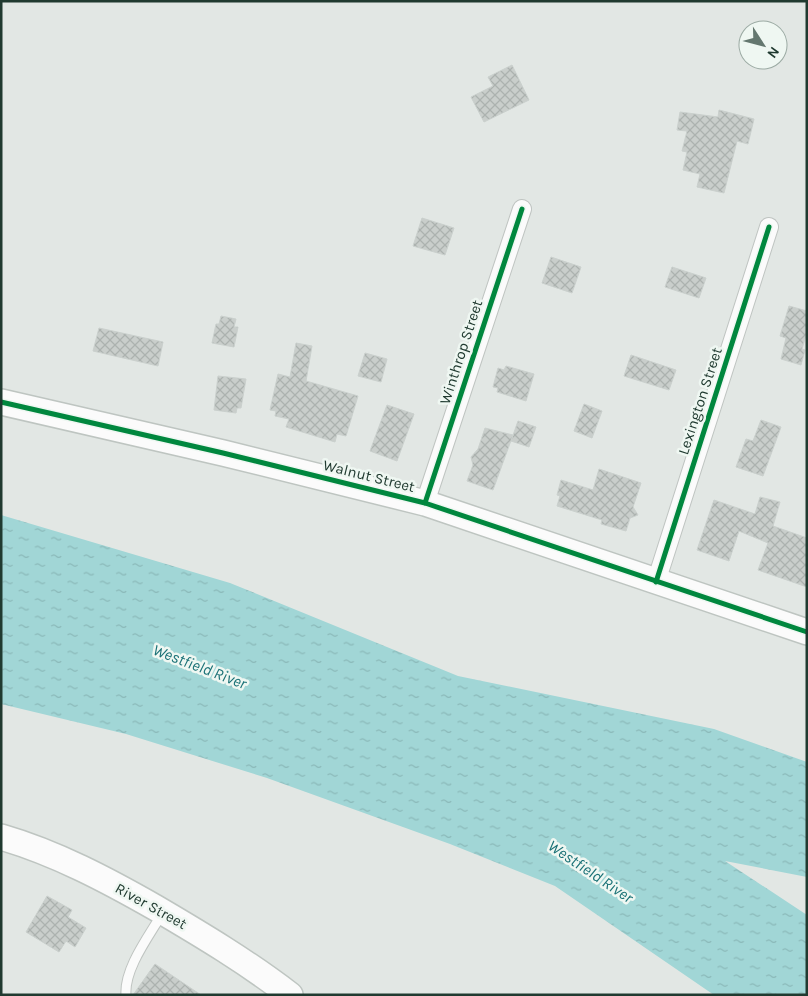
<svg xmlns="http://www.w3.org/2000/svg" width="808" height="996" font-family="Karla,sans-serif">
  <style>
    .water { fill: url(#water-ripples) }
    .building { fill: url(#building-cross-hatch); stroke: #cad0cd }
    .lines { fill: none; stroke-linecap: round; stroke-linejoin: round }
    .service-casing { stroke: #bfc4c1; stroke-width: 11 }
    .minor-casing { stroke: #bfc4c1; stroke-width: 20 }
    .secondary-casing { stroke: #bec5c1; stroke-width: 28 }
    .service { stroke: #fbfbfb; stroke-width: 9 }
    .minor { stroke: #fbfbfb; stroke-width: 18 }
    .secondary { stroke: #fbfbfb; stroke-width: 25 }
    .cycleway-casing { stroke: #eff7f2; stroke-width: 8 }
    .cycleway { stroke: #00873e; stroke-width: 5 }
    .labels { text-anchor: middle; stroke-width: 5; stroke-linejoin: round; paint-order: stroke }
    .street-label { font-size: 15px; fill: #203a30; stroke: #eff7f2 }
    .water-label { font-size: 16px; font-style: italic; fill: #1a7176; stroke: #eff7f2 }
  </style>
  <defs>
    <pattern id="water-ripples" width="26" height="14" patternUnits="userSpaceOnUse" patternTransform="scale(1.25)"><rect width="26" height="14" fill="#a1d6d6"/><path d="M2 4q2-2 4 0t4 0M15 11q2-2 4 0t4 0" fill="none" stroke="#8ab8b8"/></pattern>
    <pattern id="building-cross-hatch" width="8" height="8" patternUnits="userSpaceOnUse" patternTransform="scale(1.25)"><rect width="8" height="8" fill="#c9cecb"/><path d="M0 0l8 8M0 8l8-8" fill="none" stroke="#acb2af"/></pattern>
  </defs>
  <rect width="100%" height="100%" fill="#e2e7e4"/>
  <polygon class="water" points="1,515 230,583 458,676 714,729 807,762 807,877 725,861 807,915 807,995 714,995 555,886 450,844 267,778 126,734 1,704"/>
  <g class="building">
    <polygon points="512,65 529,100 484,122 471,97 493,86 488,77"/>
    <polygon points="719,110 754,119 748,144 737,141 724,193 697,187 700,174 683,170 687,152 682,151 687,131 677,130 680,112 718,117"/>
    <polygon points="422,218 454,228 445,255 413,246"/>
    <polygon points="551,257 581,267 572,293 542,283"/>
    <polygon points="672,267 706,278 699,298 665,287"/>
    <polygon points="789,306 807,311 807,332 802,349 805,350 801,365 781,359 786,338 780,336"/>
    <polygon points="221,316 236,319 234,327 238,327 234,347 212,343 216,324 219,324"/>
    <polygon points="99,328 163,342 158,366 93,351"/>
    <polygon points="296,343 312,346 306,381 358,396 346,436 337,434 335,442 286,427 289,419 275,416 276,411 270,410 278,374 290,377"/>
    <polygon points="365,353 387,359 381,382 358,376"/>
    <polygon points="631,355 676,370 669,390 624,376"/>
    <polygon points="506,366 534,374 526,401 497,392 498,388 493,387 498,368 504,370"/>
    <polygon points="218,376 246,379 241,408 237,408 236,413 214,410"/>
    <polygon points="584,404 602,411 592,438 574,431"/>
    <polygon points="387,405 414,414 397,461 370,451"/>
    <polygon points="761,420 781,427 763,476 736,467 746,439 753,441"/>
    <polygon points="518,421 536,427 529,447 511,441"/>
    <polygon points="485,428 513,435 493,490 467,481 473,465 471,457 478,449"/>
    <polygon points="599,469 641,483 633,507 638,515 630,518 626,531 601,524 602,520 557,506 560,496 557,495 561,480 593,490"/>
    <polygon points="760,497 780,502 773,526 807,538 807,587 758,570 768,543 739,531 729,561 697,550 714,500 755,514"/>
    <polygon points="47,896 72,910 68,917 86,928 75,947 66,941 59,952 26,932"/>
    <polygon points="155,964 201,995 133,995"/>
  </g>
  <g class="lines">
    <g class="service-casing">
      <path id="service" d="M 126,995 C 124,968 150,935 163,912"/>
    </g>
    <g class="minor-casing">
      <g id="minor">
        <polyline points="425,503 522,209"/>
        <polyline points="656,582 769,227"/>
      </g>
    </g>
    <g class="secondary-casing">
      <g id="secondary">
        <polyline points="1,402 223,453 425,503 807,632"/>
        <path d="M 1,837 C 56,853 107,880 156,908 C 202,935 247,962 290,995"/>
      </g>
    </g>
    <use href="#service" class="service"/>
    <use href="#minor" class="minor"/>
    <use href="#secondary" class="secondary"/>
    <g class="cycleway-casing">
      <g id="cycleway">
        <polyline points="1,402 223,453 425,503 807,632"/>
        <polyline points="425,503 522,209"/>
        <polyline points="656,582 769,227"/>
      </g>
    </g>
    <use href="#cycleway" class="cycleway"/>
  </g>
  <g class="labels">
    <g class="street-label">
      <text transform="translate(461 352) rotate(-72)" y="5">Winthrop Street</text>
      <text transform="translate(700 401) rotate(-72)" y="5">Lexington Street</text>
      <text transform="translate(369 476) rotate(14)" y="5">Walnut Street</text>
      <text transform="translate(151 906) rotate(29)" y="5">River Street</text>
    </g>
    <g class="water-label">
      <text transform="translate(200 666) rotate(21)" y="6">Westfield River</text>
      <text transform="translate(591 871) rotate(34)" y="6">Westfield River</text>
    </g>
  </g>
  <rect width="808" height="996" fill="none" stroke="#203a30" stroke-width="5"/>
  <g transform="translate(763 45) rotate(126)"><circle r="24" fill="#eff7f2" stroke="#9caba4"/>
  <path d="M0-4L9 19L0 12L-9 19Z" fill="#64776f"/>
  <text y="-8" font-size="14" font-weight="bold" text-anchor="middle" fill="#203a30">N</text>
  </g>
</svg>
